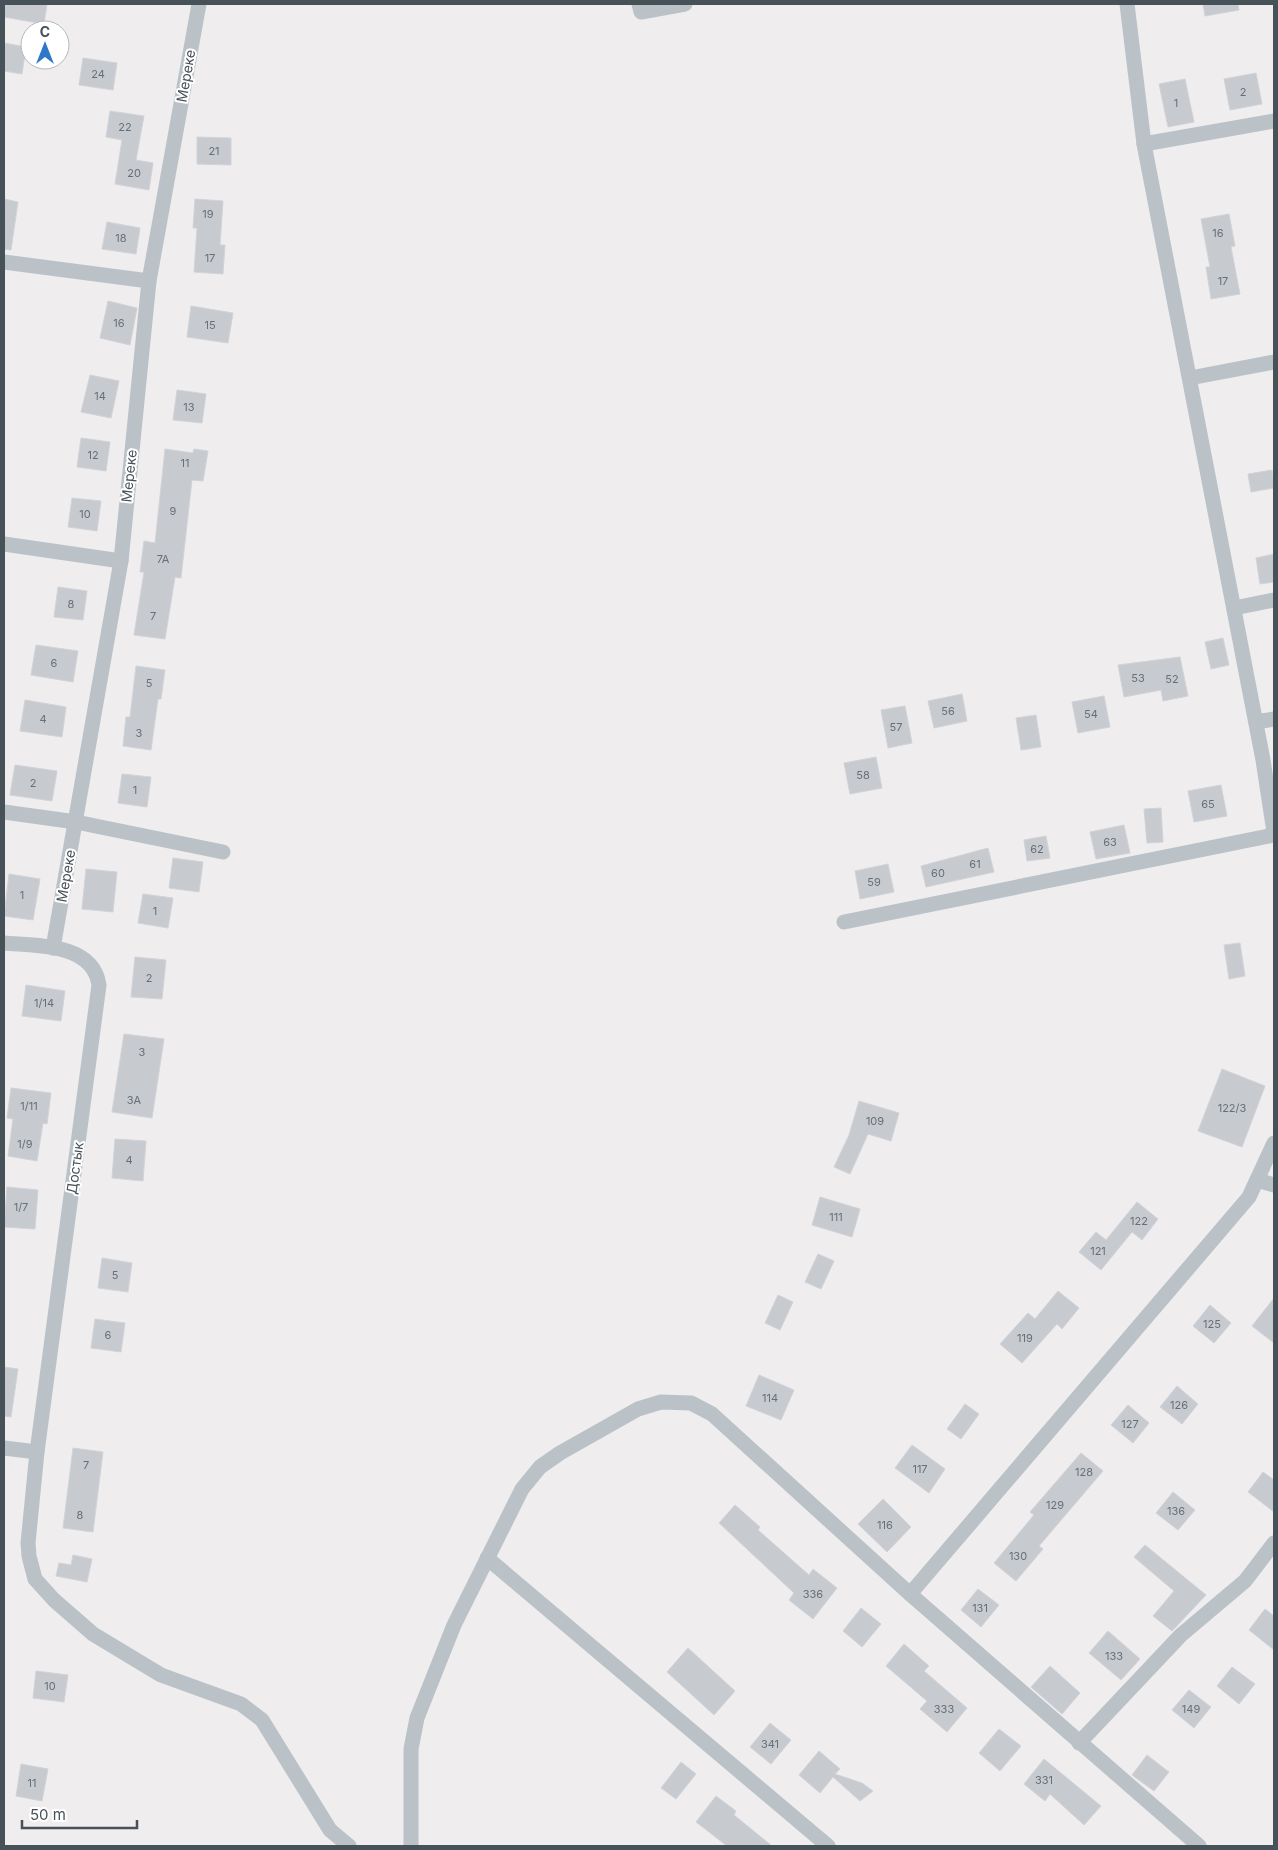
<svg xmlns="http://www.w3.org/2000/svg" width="1278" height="1850" font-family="Inter,sans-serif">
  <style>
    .building { fill: #c7cacf; stroke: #d1d3d8 }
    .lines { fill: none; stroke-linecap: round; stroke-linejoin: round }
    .minor { stroke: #bac2c8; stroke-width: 15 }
    .labels { text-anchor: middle; stroke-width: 4; stroke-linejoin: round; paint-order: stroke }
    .number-label { font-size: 11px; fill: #676f76 }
    .street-label { font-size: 14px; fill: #475158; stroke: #fff }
  </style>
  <rect width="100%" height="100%" fill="#efeded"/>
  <g class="building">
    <polygon points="4,4 47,4 44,24 4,17"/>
    <polygon points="1203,4 1238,4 1239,10 1205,16"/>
    <polygon points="4,43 26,47 22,74 4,71"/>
    <polygon points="83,58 117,63 113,90 79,85"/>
    <polygon points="1256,73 1262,104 1230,110 1224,79"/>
    <polygon points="1185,79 1194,122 1168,127 1159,84"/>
    <polygon points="110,111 144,116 136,160 153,163 149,190 115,184 122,140 106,137"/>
    <polygon points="197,137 231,138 231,165 197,164"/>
    <polygon points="4,199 18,202 11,250 4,249"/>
    <polygon points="195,199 223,201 220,245 225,245 223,274 194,272 197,228 193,228"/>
    <polygon points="1229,214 1235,246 1231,247 1240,294 1211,299 1206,267 1210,267 1201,219"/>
    <polygon points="107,222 140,228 136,254 102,249"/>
    <polygon points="108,301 137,308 130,345 100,338"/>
    <polygon points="191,306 233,313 228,343 187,337"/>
    <polygon points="90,375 119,381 111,418 81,412"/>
    <polygon points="177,390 206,394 202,423 173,420"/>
    <polygon points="81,438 110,442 106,471 77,467"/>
    <polygon points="165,449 193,453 194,449 208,451 203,481 192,480 181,578 175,577 165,639 134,635 144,572 140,572 144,541 155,543"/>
    <polygon points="1272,470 1274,488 1251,492 1248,474"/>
    <polygon points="72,498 101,501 97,531 68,527"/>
    <polygon points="1274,554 1274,582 1260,584 1256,558"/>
    <polygon points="58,587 87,591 83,620 54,617"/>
    <polygon points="1223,638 1229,665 1211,669 1205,642"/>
    <polygon points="36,645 78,651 73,682 31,675"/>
    <polygon points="1180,657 1188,696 1163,701 1161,690 1124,697 1118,665"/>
    <polygon points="136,666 165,670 161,699 158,699 151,750 123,746 126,717 130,717"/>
    <polygon points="962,694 967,721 934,728 928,701"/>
    <polygon points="1104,696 1110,727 1078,733 1072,702"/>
    <polygon points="25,700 66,707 62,737 20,731"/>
    <polygon points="905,706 912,743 888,748 881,710"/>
    <polygon points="1036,715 1041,747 1021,750 1016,718"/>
    <polygon points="876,757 882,788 850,794 844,763"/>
    <polygon points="15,765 57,771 52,801 10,795"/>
    <polygon points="122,774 151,777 147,807 118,803"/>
    <polygon points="1221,785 1227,816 1194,822 1188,791"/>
    <polygon points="1161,808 1163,842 1147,843 1144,809"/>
    <polygon points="1124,825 1130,853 1096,859 1090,832"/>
    <polygon points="1046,836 1050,858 1027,861 1024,840"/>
    <polygon points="988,848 994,872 926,887 921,866"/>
    <polygon points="173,858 203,862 199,892 169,888"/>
    <polygon points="888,864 894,892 860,899 855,871"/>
    <polygon points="86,869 117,872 113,912 82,909"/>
    <polygon points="9,874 40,879 33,920 4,916"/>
    <polygon points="143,894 173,898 168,928 138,923"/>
    <polygon points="1240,943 1245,976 1229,979 1224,945"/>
    <polygon points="135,957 166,960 162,999 131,997"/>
    <polygon points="26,985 65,991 61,1021 22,1016"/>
    <polygon points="124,1034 164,1039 152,1118 112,1112"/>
    <polygon points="1222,1069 1265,1086 1242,1147 1198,1131"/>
    <polygon points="11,1088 51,1093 47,1124 43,1123 37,1161 8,1156 13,1119 7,1118"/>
    <polygon points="859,1101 899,1113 891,1141 868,1134 850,1174 834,1167 849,1135"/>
    <polygon points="115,1139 146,1141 143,1181 112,1178"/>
    <polygon points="7,1187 38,1190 35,1229 4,1227"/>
    <polygon points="820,1197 860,1209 852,1237 812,1225"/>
    <polygon points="1137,1202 1158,1219 1142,1240 1132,1232 1101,1270 1079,1252 1096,1232 1106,1240"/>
    <polygon points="818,1254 834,1261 821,1289 805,1282"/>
    <polygon points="102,1258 132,1263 128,1292 98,1288"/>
    <polygon points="1058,1291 1079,1308 1062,1329 1057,1324 1022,1363 1000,1344 1028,1313 1035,1319"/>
    <polygon points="778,1295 793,1302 780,1330 765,1323"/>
    <polygon points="1274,1298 1274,1343 1252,1326"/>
    <polygon points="1210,1305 1231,1323 1214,1343 1193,1326"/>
    <polygon points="95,1319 125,1323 121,1352 91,1348"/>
    <polygon points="4,1367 18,1369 11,1417 4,1416"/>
    <polygon points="759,1375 794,1390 781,1420 746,1406"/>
    <polygon points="1177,1386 1198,1404 1182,1424 1160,1407"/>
    <polygon points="965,1404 979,1414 961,1439 947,1429"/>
    <polygon points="1128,1405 1149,1423 1133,1443 1111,1425"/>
    <polygon points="912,1445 945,1469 929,1493 895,1468"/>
    <polygon points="73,1448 103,1452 93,1532 63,1528"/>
    <polygon points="1081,1453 1103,1471 1039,1546 1043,1549 1016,1581 994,1563 1034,1515 1030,1512"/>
    <polygon points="1263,1472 1274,1480 1274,1512 1248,1492"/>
    <polygon points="1173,1492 1195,1510 1178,1530 1156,1513"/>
    <polygon points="883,1499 911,1527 887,1552 858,1524"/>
    <polygon points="735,1505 760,1527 758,1530 809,1575 813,1569 837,1588 813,1619 789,1600 794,1593 719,1523"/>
    <polygon points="1145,1545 1206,1595 1172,1631 1153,1616 1174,1591 1134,1557"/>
    <polygon points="73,1555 92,1559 87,1582 56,1576 59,1563 71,1565"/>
    <polygon points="978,1589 999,1605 981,1627 961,1610"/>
    <polygon points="861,1608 881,1624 862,1647 843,1631"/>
    <polygon points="1265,1609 1274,1616 1274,1650 1249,1630"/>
    <polygon points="1108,1631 1140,1659 1121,1680 1089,1653"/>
    <polygon points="904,1644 929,1666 924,1671 967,1708 947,1732 920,1709 927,1701 886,1666"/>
    <polygon points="688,1648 735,1691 714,1715 667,1672"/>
    <polygon points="1050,1666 1080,1693 1062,1714 1031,1687"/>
    <polygon points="1232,1667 1255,1684 1239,1704 1217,1686"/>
    <polygon points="36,1671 68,1675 64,1702 33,1698"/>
    <polygon points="1189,1690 1211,1707 1194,1728 1172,1710"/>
    <polygon points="770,1723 791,1740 771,1764 750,1747"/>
    <polygon points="999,1729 1021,1746 1000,1771 979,1753"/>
    <polygon points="819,1751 840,1769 835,1774 862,1783 873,1791 860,1801 833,1777 820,1793 799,1775"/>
    <polygon points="1147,1755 1169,1772 1154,1791 1132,1775"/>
    <polygon points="1044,1759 1101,1806 1084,1825 1050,1794 1045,1801 1024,1784"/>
    <polygon points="681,1762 696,1774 676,1799 661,1788"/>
    <polygon points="21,1764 48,1769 42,1801 16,1796"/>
    <polygon points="716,1796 736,1811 734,1815 772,1846 727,1846 696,1822"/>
  </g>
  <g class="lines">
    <g class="minor">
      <polyline points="639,4 641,12 685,4"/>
      <polyline points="1127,4 1144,144 1263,760 1274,832"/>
      <polyline points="1144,144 1274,121"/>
      <polyline points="4,262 149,281"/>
      <polyline points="1190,378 1274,362"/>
      <polyline points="4,544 121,561"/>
      <polyline points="1234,608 1274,600"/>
      <polyline points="1256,722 1274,719"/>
      <polyline points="4,812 76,822 223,852"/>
      <polyline points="844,922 1274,835"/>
      <path d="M 4,943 C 37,946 93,943 99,985 L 37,1452 L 28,1543 L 29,1556 L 35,1579 L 54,1600 L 93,1634 L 161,1675 L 241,1704 L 262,1720 L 330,1830 L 349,1846"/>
      <polyline points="53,948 121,561 149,281 199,4"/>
      <polyline points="1257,1180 1274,1185"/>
      <polyline points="4,1448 37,1452"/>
      <polyline points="487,1558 828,1846"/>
      <polyline points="910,1594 1249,1197 1274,1143"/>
      <polyline points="1079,1743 1181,1635 1245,1581 1274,1543"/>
      <polyline points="411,1846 411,1749 417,1718 454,1625 522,1489 540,1467 560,1453 638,1409 661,1402 691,1403 712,1414 910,1594 1199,1846"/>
    </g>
  </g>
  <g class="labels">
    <g class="number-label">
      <text x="98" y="78">24</text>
      <text x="1243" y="96">2</text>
      <text x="1176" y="107">1</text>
      <text x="125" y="131">22</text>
      <text x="214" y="155">21</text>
      <text x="134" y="177">20</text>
      <text x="208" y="218">19</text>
      <text x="1218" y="237">16</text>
      <text x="121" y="242">18</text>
      <text x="210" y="262">17</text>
      <text x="1223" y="285">17</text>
      <text x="119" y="327">16</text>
      <text x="210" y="329">15</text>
      <text x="100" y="400">14</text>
      <text x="189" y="411">13</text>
      <text x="93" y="459">12</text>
      <text x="185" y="467">11</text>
      <text x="173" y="515">9</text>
      <text x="85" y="518">10</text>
      <text x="163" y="563">7А</text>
      <text x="71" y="608">8</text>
      <text x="153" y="620">7</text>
      <text x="54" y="667">6</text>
      <text x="1138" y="682">53</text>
      <text x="1172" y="683">52</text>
      <text x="149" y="687">5</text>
      <text x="948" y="715">56</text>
      <text x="1091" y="718">54</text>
      <text x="43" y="723">4</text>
      <text x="896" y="731">57</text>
      <text x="139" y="737">3</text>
      <text x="863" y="779">58</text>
      <text x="33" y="787">2</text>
      <text x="135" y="794">1</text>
      <text x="1208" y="808">65</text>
      <text x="1110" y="846">63</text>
      <text x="1037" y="853">62</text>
      <text x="975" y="868">61</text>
      <text x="938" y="877">60</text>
      <text x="874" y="886">59</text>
      <text x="22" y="899">1</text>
      <text x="155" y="915">1</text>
      <text x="149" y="982">2</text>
      <text x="44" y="1007">1/14</text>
      <text x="142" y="1056">3</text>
      <text x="134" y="1104">3А</text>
      <text x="29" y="1110">1/11</text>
      <text x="1232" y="1112">122/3</text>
      <text x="875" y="1125">109</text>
      <text x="25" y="1148">1/9</text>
      <text x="129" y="1164">4</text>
      <text x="21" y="1211">1/7</text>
      <text x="836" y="1221">111</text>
      <text x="1139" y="1225">122</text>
      <text x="1098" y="1255">121</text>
      <text x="115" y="1279">5</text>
      <text x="1212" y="1328">125</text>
      <text x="108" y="1339">6</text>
      <text x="1025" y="1342">119</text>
      <text x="770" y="1402">114</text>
      <text x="1179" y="1409">126</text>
      <text x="1130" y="1428">127</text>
      <text x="86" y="1469">7</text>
      <text x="920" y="1473">117</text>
      <text x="1084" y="1476">128</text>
      <text x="1055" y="1509">129</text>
      <text x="1176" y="1515">136</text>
      <text x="80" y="1519">8</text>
      <text x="885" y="1529">116</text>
      <text x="1018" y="1560">130</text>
      <text x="813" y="1598">336</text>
      <text x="980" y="1612">131</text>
      <text x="1114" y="1660">133</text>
      <text x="50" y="1690">10</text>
      <text x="944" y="1713">333</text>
      <text x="1191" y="1713">149</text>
      <text x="770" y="1748">341</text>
      <text x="1044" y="1784">331</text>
      <text x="32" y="1787">11</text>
    </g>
    <g class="street-label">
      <text transform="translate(186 76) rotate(-80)" y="5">Мереке</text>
      <text transform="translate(129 476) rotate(-84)" y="5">Мереке</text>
      <text transform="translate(66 876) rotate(-80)" y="5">Мереке</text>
      <text transform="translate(75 1168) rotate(-82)" y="5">Достык</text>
    </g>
  </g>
  <rect width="1278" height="1850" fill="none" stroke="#475158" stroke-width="10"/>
  <g transform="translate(45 45)"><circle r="24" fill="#ffffff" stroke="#b5b9bc"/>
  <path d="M0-4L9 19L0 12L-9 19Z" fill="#2f78c7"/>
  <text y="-8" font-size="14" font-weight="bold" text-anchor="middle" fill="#475158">С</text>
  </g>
  <path d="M22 1820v8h115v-8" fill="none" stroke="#475158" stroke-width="2.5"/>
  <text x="30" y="1820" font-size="15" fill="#475158" stroke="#ffffff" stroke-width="4" paint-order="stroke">50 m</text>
</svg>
